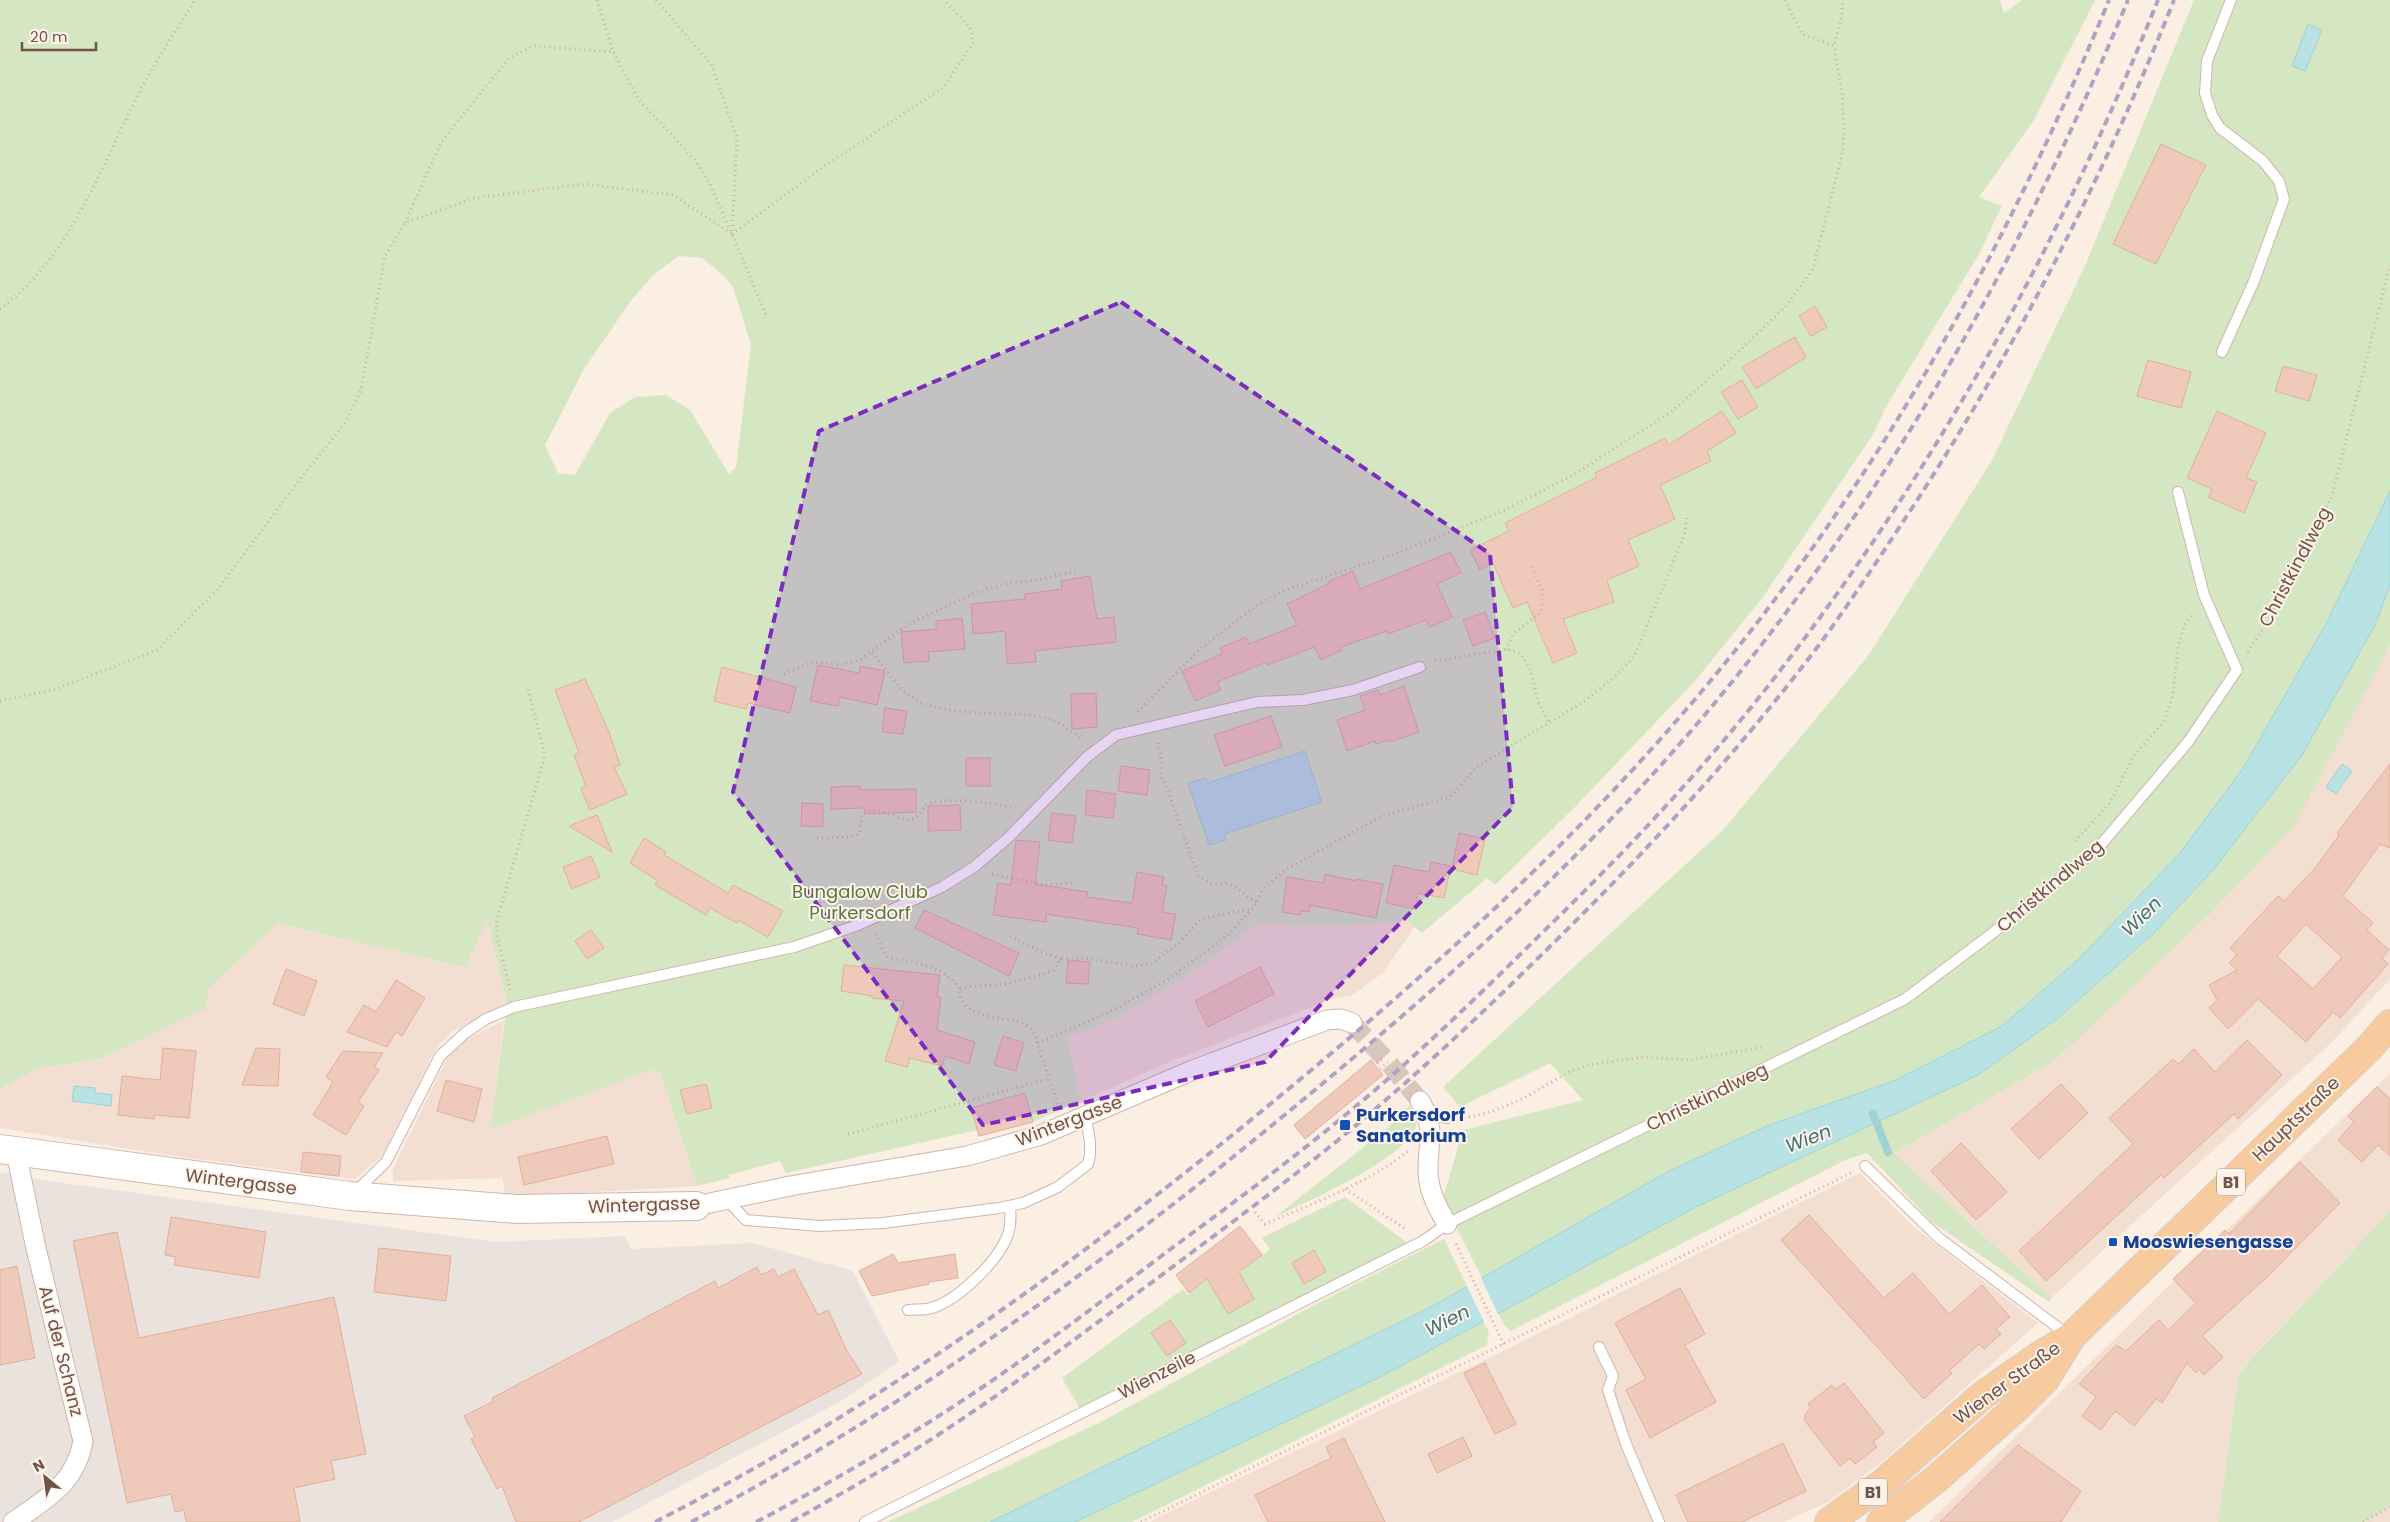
<svg xmlns="http://www.w3.org/2000/svg" width="2390" height="1522" font-family="Poppins,sans-serif">
  <style>
    .residential { fill: #f2dfd1 }
    .industrial { fill: #eae2dd }
    .green { fill: #d5e7c2; fill-rule: evenodd }
    .water { fill: #b8e2e3; stroke: #9fd2d4 }
    .pier { fill: #fbeee2 }
    .lines { fill: none; stroke-linecap: round; stroke-linejoin: round }
    .stream { stroke: #9fd2d4; stroke-width: 8 }
    .building { fill: #efcabb; stroke: #e0af9c; fill-rule: evenodd }
    .street-tunnel { stroke: #d8c7bc; stroke-width: 19; stroke-dasharray: 19 9; stroke-linecap: butt }
    .lane-casing { stroke: #cdb7ac; stroke-width: 12 }
    .street-casing { stroke: #cdb7ac; stroke-width: 21 }
    .secondary-casing { stroke: #d0b6aa; stroke-width: 30 }
    .primary-casing { stroke: #d7cfcc; stroke-width: 30 }
    .path { stroke: #d3ad9f; stroke-width: 3; stroke-dasharray: 1 4; stroke-linecap: butt }
    .lane { stroke: #fff; stroke-width: 10 }
    .street { stroke: #fff; stroke-width: 19 }
    .secondary { stroke: #fff; stroke-width: 28 }
    .primary { stroke: #f7cb9d; stroke-width: 28 }
    .rail { stroke: #b0a2c3; stroke-width: 4; stroke-dasharray: 8 5; stroke-linecap: butt }
    .marked { fill: #7b2cbf; fill-opacity: 0.2; stroke: #7b2cbf; stroke-width: 4; stroke-dasharray: 10 6; stroke-linejoin: round }
    .transit-dot { fill: #1a4fb4; stroke: #fef3e8; stroke-width: 2 }
    .labels { text-anchor: middle; stroke-width: 4; stroke-linejoin: round; paint-order: stroke }
    .shield { fill: #fef3e8; stroke: #9b8379; stroke-width: 1 }
    .shield-label { font-size: 16px; font-weight: bold; fill: #71534a }
    .street-label { font-size: 18px; fill: #71534a; stroke: #fef3e8 }
    .park-label { font-size: 18px; fill: #587742; stroke: #fef3e8 }
    .transit-label { font-size: 18px; font-weight: bold; fill: #164399; stroke: #fef3e8; text-anchor: start }
    .water-label { font-size: 19px; font-style: italic; fill: #3f7376; stroke: #fef3e8 }
  </style>
  <rect width="100%" height="100%" fill="#fbeee2"/>
  <g class="residential">
    <polygon points="2390,644 2390,979 2332,1042 2051,1298 1894,1153 2053,1062 2387,651"/>
    <polygon points="487,917 507,1005 453,1031 436,1048 383,1155 355,1179 174,1156 0,1128 0,1089 39,1068 100,1059 208,989 278,923 466,968"/>
    <polygon points="1407,921 1415,926 1383,973 1351,996 1332,999 1169,1062 1081,1101 1068,1038 1118,1018 1191,973 1259,924 1331,926"/>
    <polygon points="504,1020 490,1130 646,1072 660,1071 697,1186 506,1197 502,1178 393,1181 393,1169 448,1056 463,1041"/>
    <polygon points="2390,1073 2390,1211 2239,1371 2218,1522 1929,1522 2155,1299"/>
    <polygon points="1860,1173 1915,1228 2038,1323 1882,1462 1828,1502 1784,1522 1149,1522 1499,1353"/>
    <polygon points="2390,1505 2390,1522 2365,1522"/>
  </g>
  <polygon class="industrial" points="0,1172 41,1180 496,1242 625,1236 631,1249 753,1243 853,1271 899,1361 843,1400 612,1522 0,1522"/>
  <g class="green">
    <path d="M 0,0 L 2000,0 L 2004,13 L 2022,0 L 2095,0 L 2034,120 L 1979,197 L 2002,206 L 1979,254 L 1887,405 L 1872,436 L 1763,597 L 1695,681 L 1573,809 L 1495,885 L 1487,878 L 1422,933 L 1407,921 L 1331,926 L 1259,924 L 1191,973 L 1118,1018 L 1068,1038 L 1081,1101 L 1033,1122 L 979,1136 L 977,1130 L 786,1173 L 780,1161 L 729,1175 L 730,1178 L 697,1186 L 660,1071 L 646,1072 L 490,1130 L 507,1005 L 487,918 L 466,968 L 278,923 L 208,989 L 206,1008 L 100,1059 L 39,1068 L 0,1089 ZM 679,256 L 702,258 L 723,275 L 733,287 L 751,345 L 736,467 L 729,474 L 690,410 L 666,395 L 635,397 L 610,413 L 575,475 L 558,473 L 545,445 L 584,369 L 630,302 L 654,274 Z"/>
    <polygon points="2194,0 2390,0 2390,491 2327,622 2242,770 2180,853 2081,957 2002,1026 1896,1080 1767,1126 1669,1171 1482,1278 1459,1233 1444,1195 1463,1130 1583,1100 1550,1063 1460,1107 1443,1087 1723,830 1868,656 1991,462 2085,266"/>
    <polygon points="2390,585 2390,644 2387,651 2294,826 2210,914 2053,1062 1894,1153 2051,1298 2049,1302 1932,1222 1867,1153 1845,1160 1511,1331 1504,1325 1498,1313 1696,1207 1978,1075 2058,1018 2154,933 2214,869 2302,755 2375,625"/>
    <path d="M 1410,1105 C 1412,1109 1416,1114 1417,1119 C 1421,1153 1302,1204 1275,1217 L 1384,1131 Z"/>
    <polygon points="1345,1197 1409,1244 1080,1409 1062,1378 1183,1289 1187,1295 1228,1264 1236,1275 1270,1249 1262,1238"/>
    <polygon points="2390,1211 2390,1505 2365,1522 2218,1522 2239,1372"/>
    <polygon points="1444,1239 1467,1286 1429,1308 990,1522 888,1522 1103,1421 1318,1303"/>
    <polygon points="1483,1322 1489,1332 1487,1345 1132,1522 1075,1522 1382,1376"/>
  </g>
  <g class="water">
    <polygon points="2308,24 2322,30 2305,71 2292,66"/>
    <polygon points="2390,491 2390,585 2375,625 2302,755 2214,869 2154,933 2058,1018 1978,1075 1696,1207 1382,1376 1075,1522 990,1522 1429,1308 1669,1171 1767,1126 1896,1080 2002,1026 2081,957 2180,853 2242,770 2327,622"/>
    <polygon points="1305,751 1322,802 1224,834 1226,840 1209,845 1188,783 1206,778 1208,783"/>
    <polygon points="2342,764 2352,771 2336,794 2326,787"/>
    <polygon points="74,1086 95,1088 95,1093 112,1095 111,1106 72,1101"/>
  </g>
  <polygon class="pier" points="1480,1276 1499,1316 1485,1324 1466,1284"/>
  <g class="lines">
    <polyline class="stream" points="1873,1114 1888,1152"/>
  </g>
  <g class="building">
    <polygon points="2161,144 2206,165 2156,264 2113,244"/>
    <polygon points="1815,306 1827,327 1811,336 1799,316"/>
    <polygon points="1795,337 1806,357 1756,389 1742,367"/>
    <polygon points="2148,360 2191,372 2181,408 2137,396"/>
    <polygon points="2283,366 2317,375 2309,401 2275,391"/>
    <polygon points="1742,380 1758,407 1738,419 1721,392"/>
    <polygon points="1722,411 1736,433 1707,451 1711,461 1660,485 1675,519 1628,540 1639,566 1607,580 1614,602 1563,619 1577,653 1553,663 1527,602 1513,608 1493,563 1480,570 1470,550 1509,531 1505,523 1597,477 1595,473 1665,438 1668,445"/>
    <polygon points="2217,411 2266,433 2246,478 2257,482 2244,513 2208,497 2212,489 2187,478"/>
    <polygon points="1451,552 1461,573 1437,584 1452,617 1430,627 1426,620 1388,634 1387,631 1341,647 1342,650 1321,660 1314,647 1268,665 1267,662 1217,682 1221,690 1195,701 1182,671 1222,654 1220,648 1246,637 1249,644 1297,625 1287,604 1330,583 1329,581 1353,571 1360,589"/>
    <polygon points="1090,576 1097,619 1114,617 1116,642 1035,651 1036,662 1007,664 1005,631 973,634 971,604 1025,599 1025,594 1062,589 1061,581"/>
    <polygon points="1485,612 1495,638 1473,646 1463,620"/>
    <polygon points="962,618 965,649 928,652 929,661 904,663 901,632 936,629 936,621"/>
    <polygon points="818,665 859,673 860,666 885,671 877,705 840,697 838,706 810,701"/>
    <polygon points="722,667 796,687 790,713 748,703 746,709 714,701"/>
    <polygon points="585,679 609,732 620,765 614,767 627,794 590,810 581,789 586,786 574,755 579,753 555,690"/>
    <polygon points="1404,686 1419,732 1390,742 1389,740 1376,744 1375,741 1347,751 1337,720 1365,710 1360,696 1378,690 1380,695"/>
    <polygon points="1096,693 1097,727 1072,729 1071,694"/>
    <polygon points="885,708 907,711 903,734 882,732"/>
    <polygon points="1271,716 1282,747 1225,766 1214,735"/>
    <rect x="966" y="758" width="24" height="28"/>
    <path d="M 2390,764 L 2390,848 L 2380,844 L 2343,896 L 2373,923 L 2367,930 L 2389,950 L 2382,958 L 2388,964 L 2340,1018 L 2333,1012 L 2306,1042 L 2258,999 L 2228,1029 L 2209,1008 L 2217,1000 L 2209,985 L 2237,970 L 2229,963 L 2237,954 L 2230,948 L 2278,896 L 2284,901 L 2316,867 L 2339,835 L 2337,833 ZM 2306,924 L 2342,957 L 2313,989 L 2277,956 Z"/>
    <polygon points="1121,766 1150,770 1147,795 1118,791"/>
    <polygon points="860,786 860,790 916,789 916,812 865,814 865,808 831,809 831,787"/>
    <polygon points="1087,790 1116,794 1113,818 1085,815"/>
    <polygon points="802,803 823,804 823,827 801,826"/>
    <polygon points="960,805 961,830 928,831 928,806"/>
    <polygon points="1052,813 1076,816 1072,843 1048,840"/>
    <polygon points="597,815 612,852 569,826"/>
    <polygon points="1459,833 1485,839 1477,875 1452,869"/>
    <polygon points="644,838 666,852 664,855 728,893 733,885 783,911 768,937 738,920 737,923 710,908 706,915 655,885 658,881 630,863"/>
    <polygon points="1016,840 1040,842 1035,884 1088,892 1087,897 1132,903 1137,872 1164,877 1162,885 1167,886 1162,912 1176,914 1171,940 1137,934 1138,928 1046,914 1046,922 993,915 998,883 1011,885"/>
    <polygon points="591,856 600,877 572,889 563,867"/>
    <polygon points="1431,862 1451,866 1444,898 1418,893 1415,909 1386,903 1394,865 1429,872"/>
    <polygon points="1325,874 1356,881 1356,879 1383,884 1376,918 1310,905 1309,912 1301,911 1300,915 1282,912 1287,877 1323,883"/>
    <polygon points="924,910 1019,953 1009,976 915,928"/>
    <polygon points="591,930 604,948 587,959 575,941"/>
    <polygon points="1068,960 1090,962 1088,984 1066,983"/>
    <polygon points="844,965 940,975 937,997 941,997 937,1030 975,1042 969,1064 945,1056 942,1066 910,1058 907,1067 885,1061 904,1001 872,998 872,996 841,991"/>
    <polygon points="1260,967 1274,994 1208,1027 1195,1001"/>
    <polygon points="286,969 317,981 304,1016 273,1004"/>
    <polygon points="396,980 425,998 402,1036 396,1032 387,1047 347,1032 364,1005 376,1012"/>
    <polygon points="1003,1036 1024,1043 1016,1071 994,1065"/>
    <polygon points="2247,1040 2282,1075 2238,1119 2234,1114 2164,1178 2161,1175 2046,1281 2019,1251 2133,1144 2109,1118 2173,1059 2178,1064 2194,1049 2215,1072"/>
    <polygon points="163,1048 196,1051 189,1118 155,1115 154,1119 118,1115 122,1076 160,1080"/>
    <polygon points="256,1048 280,1049 278,1086 242,1085"/>
    <polygon points="343,1051 383,1053 374,1067 379,1070 358,1102 364,1106 346,1135 313,1115 333,1082 326,1077"/>
    <polygon points="1371,1060 1383,1075 1305,1139 1294,1125"/>
    <polygon points="446,1080 482,1089 474,1122 437,1111"/>
    <polygon points="706,1084 712,1108 687,1114 680,1090"/>
    <polygon points="2061,1084 2088,1113 2039,1159 2011,1129"/>
    <polygon points="2377,1087 2390,1099 2390,1156 2378,1145 2362,1162 2338,1140 2354,1122 2348,1116"/>
    <polygon points="1025,1093 1033,1122 979,1136 971,1108"/>
    <polygon points="607,1136 614,1164 524,1185 518,1157"/>
    <polygon points="1961,1143 2007,1192 1976,1220 1931,1171"/>
    <polygon points="303,1152 341,1156 339,1176 301,1172"/>
    <polygon points="2300,1162 2340,1203 2265,1279 2202,1336 2223,1357 2204,1375 2199,1369 2196,1373 2187,1363 2162,1403 2156,1399 2134,1426 2115,1411 2101,1430 2082,1416 2096,1397 2079,1384 2116,1345 2126,1351 2159,1320 2168,1330 2196,1303 2173,1279 2225,1230 2229,1234"/>
    <polygon points="1809,1215 1884,1298 1913,1273 1949,1314 1982,1285 2010,1317 1996,1329 2001,1334 1984,1349 1979,1344 1949,1371 1952,1373 1924,1399 1781,1240"/>
    <polygon points="171,1217 266,1232 259,1278 174,1265 176,1257 165,1255"/>
    <polygon points="1240,1226 1262,1255 1239,1272 1254,1299 1228,1314 1207,1279 1189,1293 1176,1275"/>
    <polygon points="117,1232 139,1338 334,1297 366,1454 331,1461 335,1479 294,1488 300,1522 186,1522 184,1510 175,1512 171,1494 127,1503 73,1241"/>
    <polygon points="379,1248 451,1256 446,1301 374,1292"/>
    <polygon points="1314,1250 1326,1272 1304,1284 1292,1263"/>
    <polygon points="893,1254 898,1263 955,1254 958,1278 929,1282 929,1284 872,1296 859,1271"/>
    <polygon points="17,1266 35,1358 0,1365 0,1270"/>
    <polygon points="757,1267 761,1275 774,1269 778,1277 794,1269 818,1315 828,1310 847,1351 862,1374 579,1522 516,1522 502,1486 497,1489 471,1439 475,1437 464,1416 494,1401 492,1398 715,1281 718,1288"/>
    <polygon points="1680,1288 1705,1334 1685,1345 1716,1402 1650,1438 1626,1390 1646,1379 1615,1323"/>
    <polygon points="1170,1320 1186,1343 1167,1356 1151,1333"/>
    <polygon points="1485,1363 1516,1424 1495,1434 1464,1373"/>
    <polygon points="1844,1383 1884,1433 1873,1442 1877,1447 1855,1464 1850,1458 1840,1466 1805,1421 1805,1414 1811,1408 1808,1404 1832,1385 1836,1389"/>
    <polygon points="1463,1437 1472,1456 1437,1473 1428,1454"/>
    <polygon points="1344,1438 1385,1522 1268,1522 1255,1495 1331,1458 1326,1447"/>
    <polygon points="1783,1443 1806,1491 1742,1522 1688,1522 1676,1495"/>
    <polygon points="2018,1445 2081,1491 2061,1522 1940,1522"/>
  </g>
  <g class="lines">
    <polyline class="street-tunnel" points="1352,1023 1388,1062 1420,1101"/>
    <g class="lane-casing">
      <g id="lane">
        <polyline points="2222,352 2254,281 2284,199 2279,181 2263,161 2220,128 2212,115 2205,93 2207,61 2231,0"/>
        <polyline points="1427,1114 1448,1118"/>
        <polyline points="1865,1166 1939,1238 2069,1336"/>
        <polyline points="354,1193 386,1162 440,1056 465,1033 486,1019 514,1007 794,947 858,925 942,887 974,867 1009,837 1087,757 1116,735 1257,702 1303,700 1353,690 1420,667"/>
        <polyline points="726,1199 746,1220 820,1226 883,1223 999,1208 1023,1203 1058,1187 1088,1164 1090,1155 1090,1142 1086,1118"/>
        <path d="M 908,1310 C 914,1309 921,1310 927,1309 C 955,1304 997,1262 1007,1237 C 1011,1227 1011,1217 1010,1206"/>
        <polyline points="1599,1347 1613,1376 1608,1390 1626,1444 1659,1522"/>
        <polyline points="865,1522 1423,1241 1447,1224 1905,999 1994,932 2099,847 2188,742 2237,670 2204,595 2178,492"/>
      </g>
    </g>
    <g class="street-casing">
      <g id="street">
        <path d="M 1420,1101 C 1436,1130 1428,1140 1428,1170 C 1428,1190 1437,1207 1447,1224"/>
        <polyline points="696,1206 790,1186 967,1156 1041,1135 1193,1070 1327,1020 1341,1019 1352,1023"/>
        <path d="M 13,1522 C 46,1499 76,1483 83,1441 L 35,1244 L 16,1152"/>
      </g>
    </g>
    <g class="secondary-casing">
      <polyline id="secondary" points="0,1149 350,1196 517,1209 696,1206"/>
    </g>
    <g class="primary-casing">
      <g id="primary">
        <polyline points="1829,1522 1883,1483 1983,1395 2039,1356 2071,1337 2369,1048 2390,1024"/>
        <polyline points="1881,1522 1935,1480 2024,1401 2044,1381 2069,1341"/>
      </g>
    </g>
    <g class="path">
      <polyline points="597,0 613,52 639,100 695,160 711,186 730,231"/>
      <polyline points="656,0 711,64 737,137 732,234 766,315"/>
      <polyline points="1785,0 1802,34 1834,46 1841,20 1843,0"/>
      <polyline points="405,223 442,141 510,57 534,46 613,52"/>
      <polyline points="732,234 822,168 944,87 973,43 970,27 944,0"/>
      <path d="M 0,309 C 75,254 104,156 147,78 C 162,51 179,26 195,0"/>
      <polyline points="1506,650 1513,634 1541,612 1543,592 1530,564"/>
      <polyline points="2248,652 2264,627 2332,496 2390,265"/>
      <path d="M 872,653 C 883,665 897,687 910,696 C 944,720 1005,709 1046,718 C 1060,721 1070,732 1083,738"/>
      <polyline points="1435,661 1507,649 1521,654 1531,671 1538,702 1549,723"/>
      <polyline points="784,674 812,662 841,665 861,659 909,624 975,593 1009,583 1043,579 1079,570"/>
      <polyline points="0,701 56,689 157,650 217,590 297,483 346,422 361,390 385,256 405,223 474,198 585,184 673,195 732,234"/>
      <polyline points="1138,712 1200,649 1260,603 1285,590 1387,557 1503,511 1575,474 1671,412 1731,359 1786,306 1813,269 1843,150 1844,125 1842,93 1834,46"/>
      <polyline points="1158,743 1162,762 1161,776 1170,796 1198,876 1212,884 1228,884 1235,887 1257,903"/>
      <path d="M 817,838 L 852,837 L 859,834 L 862,814 C 867,811 876,810 882,812 C 897,815 915,830 924,806 C 944,795 991,803 1013,808"/>
      <polyline points="2075,841 2110,803 2133,757 2164,721 2173,695 2178,646 2184,626 2193,614"/>
      <polyline points="992,874 1046,885 1073,883"/>
      <path d="M 876,934 L 882,949 L 888,957 C 911,962 947,966 959,989"/>
      <polyline points="1010,936 1044,953 1061,959"/>
      <polyline points="510,990 497,936 496,923 544,760 544,752 528,689"/>
      <path d="M 1037,1043 C 1036,1040 1035,1035 1033,1032 C 1020,1010 963,1028 959,989 L 965,987 L 1007,984 L 1053,971 L 1061,959 L 1083,958 L 1134,966 L 1151,964 L 1177,945 L 1199,921 L 1206,918 L 1253,908"/>
      <polyline points="1377,1063 1384,1057"/>
      <polyline points="1380,1069 1388,1062"/>
      <polyline points="1058,1104 1037,1043 1106,1014 1167,980 1227,936 1254,907 1263,889 1287,869 1382,816 1450,797 1478,766 1583,702 1612,679 1634,657 1684,536 1687,515"/>
      <polyline points="1464,1118 1491,1112 1522,1099 1571,1071 1588,1065 1643,1057 1690,1060 1764,1047"/>
      <polyline points="848,1134 1049,1079"/>
      <polyline points="1345,1189 1407,1230"/>
      <path d="M 1255,1212 L 1265,1224 C 1313,1203 1367,1184 1408,1151"/>
      <polyline points="1456,1244 1504,1345"/>
      <polyline points="1141,1522 1851,1173"/>
      <polyline points="2363,1522 2390,1507"/>
    </g>
    <use href="#lane" class="lane"/>
    <use href="#street" class="street"/>
    <use href="#secondary" class="secondary"/>
    <use href="#primary" class="primary"/>
    <g class="rail">
      <path d="M 655,1522 C 856,1419 1043,1287 1220,1145 C 1382,1014 1541,877 1678,719 C 1863,507 2002,260 2109,0"/>
      <path d="M 691,1522 C 884,1420 1063,1293 1233,1157 C 1380,1038 1526,914 1653,774 C 1859,547 2011,282 2128,0"/>
      <path d="M 756,1522 C 838,1479 917,1432 993,1380 C 1051,1340 1107,1297 1164,1254 C 1226,1208 1289,1162 1349,1112 C 1417,1056 1480,994 1543,932 C 1624,853 1702,771 1772,681 C 1932,476 2061,242 2158,0"/>
      <path d="M 791,1522 C 846,1491 901,1460 953,1425 C 1024,1378 1091,1327 1159,1277 C 1215,1235 1272,1193 1327,1149 C 1398,1092 1465,1030 1530,966 C 1634,865 1732,760 1819,645 C 1852,600 1883,552 1914,505 C 2017,346 2104,176 2174,0"/>
    </g>
  </g>
  <path class="marked" d="M 1121,302 L 1490,554 L 1513,807 L 1265,1062 L 983,1125 L 733,792 L 819,431 Z"/>
  <g class="transit-dot">
    <rect x="1339" y="1119" width="12" height="12" rx="2.5"/>
    <rect x="2108" y="1237" width="10" height="10" rx="2.5"/>
  </g>
  <g class="labels">
    <g class="shield">
      <rect x="2217" y="1168.5" width="28" height="27" rx="4"/>
      <rect x="1859" y="1478.5" width="28" height="27" rx="4"/>
    </g>
    <g class="shield-label">
      <text x="2231" y="1188">B1</text>
      <text x="1873" y="1498">B1</text>
    </g>
    <g class="street-label">
      <text transform="translate(2295 567) rotate(-62)" y="6">Christkindlweg</text>
      <text transform="translate(2050 886) rotate(-40)" y="6">Christkindlweg</text>
      <text transform="translate(1707 1097) rotate(-26)" y="6">Christkindlweg</text>
      <text transform="translate(2296 1119) rotate(-44)" y="6">Hauptstraße</text>
      <text transform="translate(1069 1121) rotate(-21)" y="6">Wintergasse</text>
      <text transform="translate(241 1182) rotate(7)" y="6">Wintergasse</text>
      <text transform="translate(644 1205) rotate(-2)" y="6">Wintergasse</text>
      <text transform="translate(61 1351) rotate(76)" y="6">Auf der Schanz</text>
      <text transform="translate(1157 1375) rotate(-27)" y="6">Wienzeile</text>
      <text transform="translate(2007 1383) rotate(-36)" y="6">Wiener Straße</text>
    </g>
    <g class="park-label">
      <text x="860" y="898">Bungalow Club<tspan x="860" dy="21">Purkersdorf</tspan></text>
    </g>
    <g class="transit-label">
      <text x="1356" y="1121">Purkersdorf<tspan x="1356" dy="21">Sanatorium</tspan></text>
      <text x="2123" y="1248">Mooswiesengasse</text>
    </g>
    <g class="water-label">
      <text transform="translate(2141 916) rotate(-44)" y="7">Wien</text>
      <text transform="translate(1808 1138) rotate(-21)" y="7">Wien</text>
      <text transform="translate(1447 1320) rotate(-26)" y="7">Wien</text>
    </g>
  </g>
  <g transform="translate(45 1477) rotate(331)" stroke="#fef3e8" stroke-width="4" paint-order="stroke">
  <path d="M0-4L9 19L0 12L-9 19Z" fill="#71534a"/>
  <text y="-8" font-size="14" font-weight="bold" text-anchor="middle" fill="#71534a">N</text>
  </g>
  <path d="M22 42v8h74v-8" fill="none" stroke="#71534a" stroke-width="2.5"/>
  <text x="30" y="42" font-size="15" fill="#71534a" stroke="#fef3e8" stroke-width="4" paint-order="stroke">20 m</text>
</svg>
